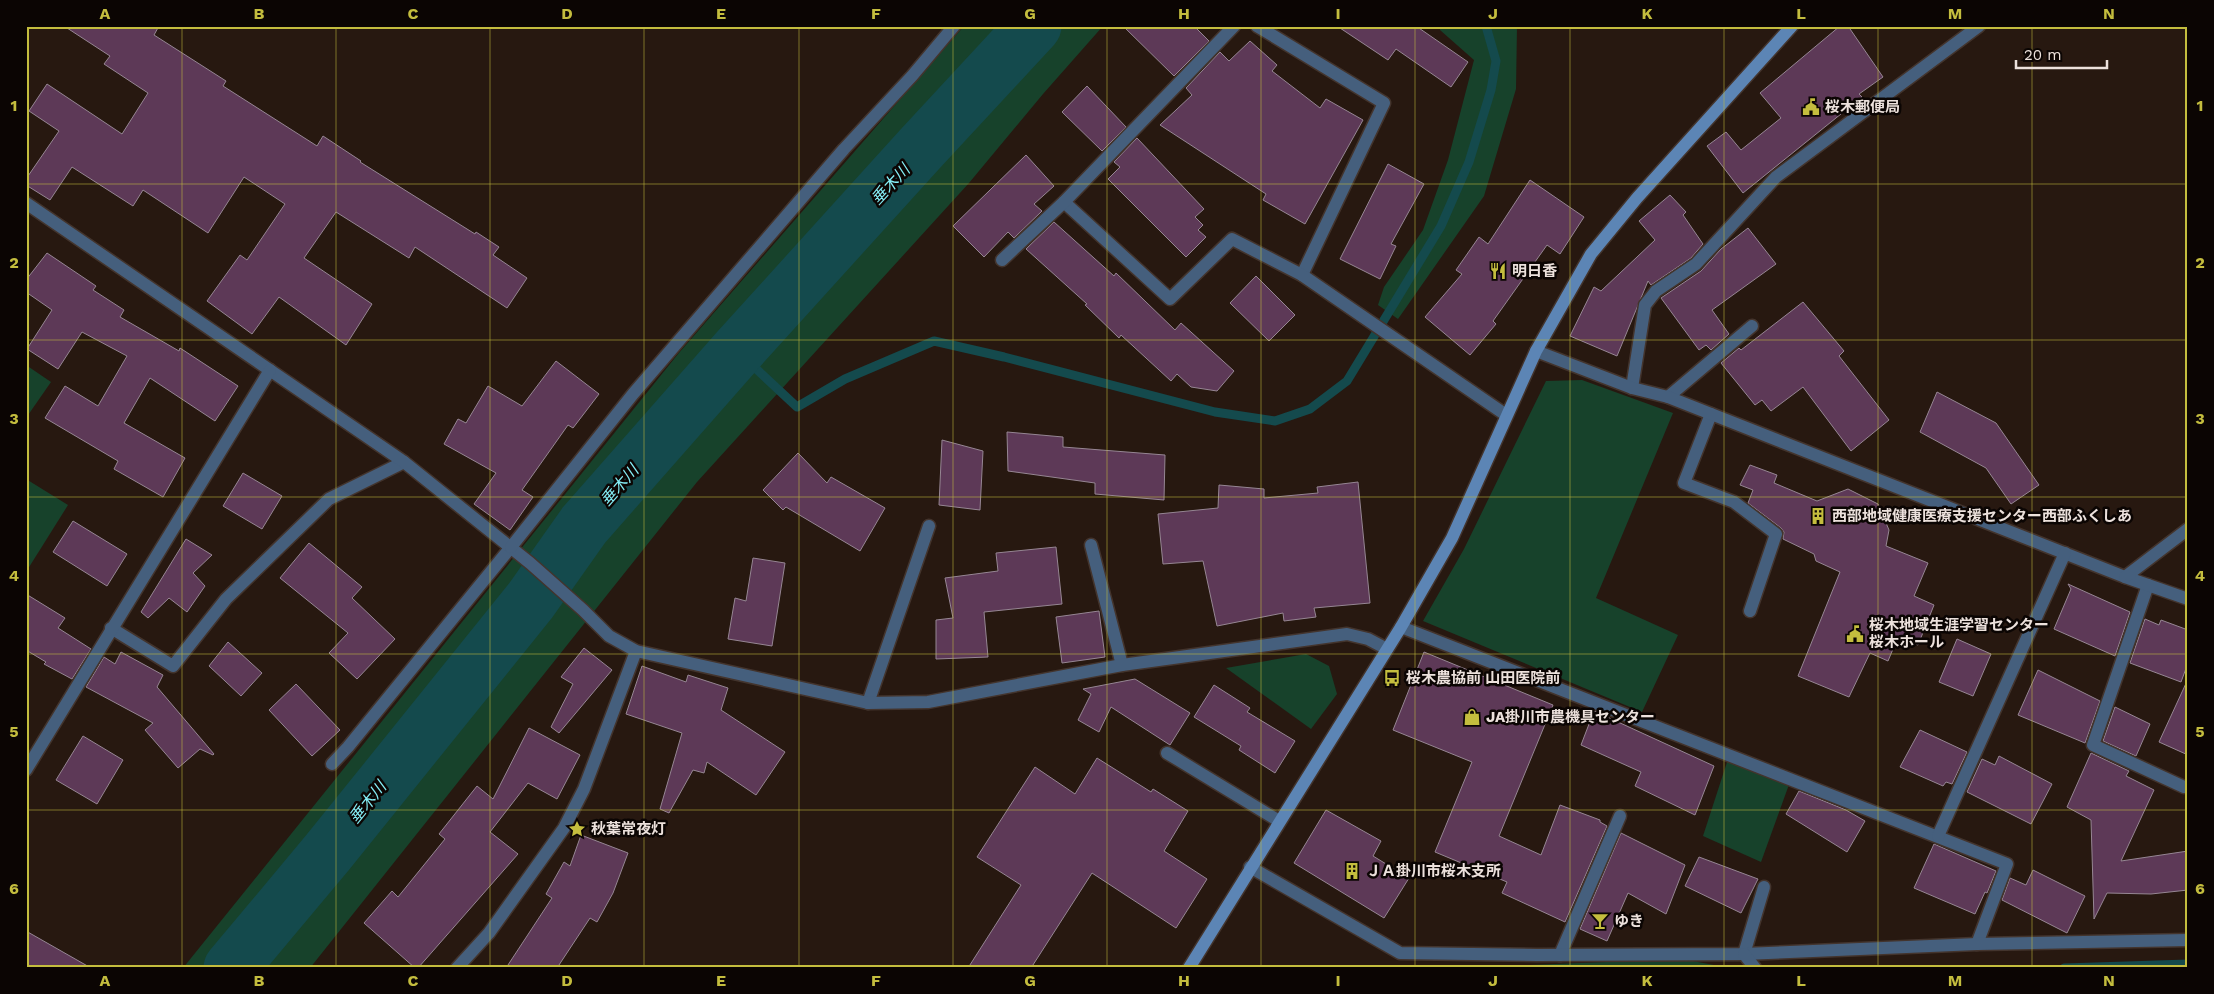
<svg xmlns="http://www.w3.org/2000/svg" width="2214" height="994" font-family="'Work Sans','Noto Sans JP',sans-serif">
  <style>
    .green { fill: #17422b }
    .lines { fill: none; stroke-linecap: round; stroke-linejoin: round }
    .stream { stroke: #144a4d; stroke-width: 9 }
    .river { stroke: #144a4d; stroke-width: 55 }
    .building { fill: #5d3957; stroke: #968693 }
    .lane-casing { stroke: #43342d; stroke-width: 15 }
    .street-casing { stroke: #43342d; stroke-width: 15 }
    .secondary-casing { stroke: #43342d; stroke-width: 15 }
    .lane { stroke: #455f7d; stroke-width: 12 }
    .street { stroke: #455f7d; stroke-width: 12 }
    .secondary { stroke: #5c85b5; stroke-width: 12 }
    .grid { fill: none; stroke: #c4bd3e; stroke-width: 1; stroke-opacity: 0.55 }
    .labels { text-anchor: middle; stroke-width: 5; stroke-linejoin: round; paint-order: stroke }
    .poi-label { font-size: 15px; font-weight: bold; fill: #ece1dc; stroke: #0b0503; text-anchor: start }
    .water-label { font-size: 16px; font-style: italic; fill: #85eef6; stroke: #0b0503 }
    .neatline { fill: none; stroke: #c4bd3e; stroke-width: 2 }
    .grid-label { font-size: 16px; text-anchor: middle; font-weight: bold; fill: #c4bd3e }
  </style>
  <rect width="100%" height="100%" fill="#271810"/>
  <g class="green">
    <polygon points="964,26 1103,26 1043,94 969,183 697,482 310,968 183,968 678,354"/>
    <polygon points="1440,26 1517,26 1516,89 1484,196 1398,319 1378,305 1384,287 1423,230 1448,160 1474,60 1440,30"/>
    <polygon points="26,365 51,382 26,418"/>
    <polygon points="1582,380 1673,413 1596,598 1678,635 1642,712 1423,621 1464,549 1546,381"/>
    <polygon points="26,479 68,505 26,572"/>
    <polygon points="1306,654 1329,666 1337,694 1311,729 1226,668"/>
    <polygon points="1730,753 1791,779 1761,862 1703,836"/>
    <polygon points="1682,959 1730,968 1458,968"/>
  </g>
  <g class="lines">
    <g class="stream">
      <polyline points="737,351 797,407 845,379 934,341 1004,357 1215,412 1275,421 1310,409 1347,381 1441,226 1469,162 1491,90 1496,61 1486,26"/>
      <polyline points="2064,968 2188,964"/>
    </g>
    <polyline class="river" points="231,968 328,852 531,600 584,525 737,351 920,149 1034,26"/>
  </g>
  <g class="building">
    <polygon points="64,26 159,26 154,35 226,81 223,86 317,146 323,136 361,161 360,162 475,234 476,232 499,247 493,255 527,278 507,308 415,247 409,258 336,212 304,258 372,304 346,345 279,297 252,334 207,301 240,255 247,260 285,204 244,177 208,233 143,190 133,206 72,167 50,200 26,185 26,179 59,131 29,111 47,84 122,134 148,93 104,64 110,56"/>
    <polygon points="1123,26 1194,26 1209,41 1174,76"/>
    <polygon points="1337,26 1416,26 1468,62 1451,87 1396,49 1388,60"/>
    <polygon points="1840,26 1848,26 1883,77 1859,94 1862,97 1743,193 1707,146 1726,132 1741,150 1781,118 1760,93"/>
    <polygon points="1250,41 1277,65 1272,71 1320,108 1326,99 1363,120 1305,224 1263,200 1266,194 1160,125 1192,95 1186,88 1220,52 1229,61"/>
    <polygon points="1087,86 1126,127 1102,151 1062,112"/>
    <polygon points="1137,138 1204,209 1195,217 1203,225 1198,230 1206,237 1186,257 1108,179 1120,167 1114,162"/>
    <polygon points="1026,155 1054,186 1034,204 1042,211 1014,238 1008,232 984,257 953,226"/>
    <polygon points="1388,164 1424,184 1391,244 1396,246 1380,279 1340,259"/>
    <polygon points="1530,180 1584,217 1560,254 1547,245 1493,321 1496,324 1470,355 1425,317 1462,274 1456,270 1479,237 1488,244"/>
    <polygon points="1670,195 1686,212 1683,215 1703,244 1691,258 1651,285 1648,281 1617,356 1570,336 1594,287 1601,291 1655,240 1639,221"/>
    <polygon points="1054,222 1114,276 1116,273 1175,330 1181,323 1234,371 1217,391 1191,387 1177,374 1171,381 1121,335 1119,338 1085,305 1087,304 1026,249"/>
    <polygon points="1748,228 1776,264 1712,310 1729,334 1711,350 1706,345 1699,350 1661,298 1701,271 1721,249"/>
    <polygon points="47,253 96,286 93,290 124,310 120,317 179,351 180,348 238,386 215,421 150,378 124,423 185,458 163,497 114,469 118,461 45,418 65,386 98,406 127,356 82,332 58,369 27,349 52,310 26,292 26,280"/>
    <polygon points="1256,276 1295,315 1269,341 1230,303"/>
    <polygon points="1803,302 1844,351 1839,356 1889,420 1851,451 1803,387 1771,411 1762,400 1755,405 1721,363 1739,348 1741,350"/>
    <polygon points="556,361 599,394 573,428 568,425 522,490 533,497 510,530 474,504 496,473 444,444 458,419 466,423 488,386 522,406"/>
    <polygon points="1937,392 1996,423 2039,485 2011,504 1986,468 1920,432"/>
    <polygon points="1007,432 1063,437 1063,447 1165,455 1164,500 1095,494 1095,483 1008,471"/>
    <polygon points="942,440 983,451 980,510 939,505"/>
    <polygon points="798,453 827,483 831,477 885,508 860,551 786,507 783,510 763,490"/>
    <polygon points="1750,465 1777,475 1774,483 1817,501 1848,489 1878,504 1889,530 1886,546 1928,563 1914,596 1934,605 1918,645 1898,637 1888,661 1870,653 1849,697 1798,676 1840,572 1816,561 1814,554 1783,539 1784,532 1781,528 1748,503 1753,490 1740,485"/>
    <polygon points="243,473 282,496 262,529 223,506"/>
    <polygon points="1358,482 1370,603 1314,608 1316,617 1284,621 1283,613 1217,626 1203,561 1163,564 1158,514 1218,508 1219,485 1264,489 1264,498 1318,493 1317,487"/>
    <polygon points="73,521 127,554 107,586 53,552"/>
    <polygon points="186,539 212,555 193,573 205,586 187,612 169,598 148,618 141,612"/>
    <polygon points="309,543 362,587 352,598 395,639 357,679 329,653 348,633 280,578"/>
    <polygon points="1056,547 1062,604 984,612 988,657 936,659 936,620 953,618 945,578 998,571 996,553"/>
    <polygon points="753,558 785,563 772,646 728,639 735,598 746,601"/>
    <polygon points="2068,584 2130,612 2115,656 2054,629 2071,589"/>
    <polygon points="26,594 65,618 58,628 91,649 72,679 44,664 46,662 26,650"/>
    <polygon points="1099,611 1105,657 1062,663 1056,617"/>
    <polygon points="2145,619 2159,625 2161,620 2188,630 2188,663 2181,682 2130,663"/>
    <polygon points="1957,639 1991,654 1973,696 1939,682"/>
    <polygon points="228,642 262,673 241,696 209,666"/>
    <polygon points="584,648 612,670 559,733 551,727 573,684 561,677"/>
    <polygon points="121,652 163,675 157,687 214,754 213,755 200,749 178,768 145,730 153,723 86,687 104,657 115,664"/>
    <polygon points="1424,652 1553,705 1499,836 1541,855 1560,805 1600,820 1600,822 1607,826 1565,922 1502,893 1507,882 1435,852 1472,762 1393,730"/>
    <polygon points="642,666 686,682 688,675 728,688 721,710 785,752 756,795 707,762 704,773 693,770 669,813 660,809 682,733 626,714"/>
    <polygon points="2038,670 2100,701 2085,743 2018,715"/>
    <polygon points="1135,679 1190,713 1170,745 1111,707 1099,732 1078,720 1091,694 1083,689"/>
    <polygon points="2188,679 2188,755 2159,742"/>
    <polygon points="296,684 340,730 312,756 269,710"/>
    <polygon points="1214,685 1250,708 1247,712 1295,741 1275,773 1239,750 1241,746 1194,717"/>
    <polygon points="2115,707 2150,724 2136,756 2103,741"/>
    <polygon points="1594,711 1714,766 1695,815 1635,786 1641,772 1581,745"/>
    <polygon points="529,728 580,755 557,799 528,783 490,832 518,854 418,968 415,968 364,923 392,891 398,897 445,839 439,834 477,786 493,799"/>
    <polygon points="1920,730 1967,752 1952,784 1946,782 1943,786 1900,767"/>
    <polygon points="83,736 123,760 97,804 56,780"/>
    <polygon points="2091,753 2129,771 2126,776 2154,790 2121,861 2188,851 2188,890 2151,894 2107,893 2094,919 2091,820 2067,807"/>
    <polygon points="1999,756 2052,784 2031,824 1967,792 1982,759 1995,765"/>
    <polygon points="1097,758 1151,792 1153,789 1188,811 1164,851 1207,879 1176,928 1092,873 1031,968 968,968 1021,885 977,857 1035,767 1075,794"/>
    <polygon points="1799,791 1846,810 1865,821 1847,852 1786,814"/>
    <polygon points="1326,810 1381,841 1373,856 1409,878 1384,918 1294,863"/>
    <polygon points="1621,833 1685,865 1666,914 1628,893 1607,941 1580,929"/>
    <polygon points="581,835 628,853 613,893 597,922 590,918 557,968 506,968 552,898 546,894 564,862 570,866"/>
    <polygon points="1934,844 1996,871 1987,893 1985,892 1975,914 1914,888"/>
    <polygon points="1699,857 1758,879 1741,913 1685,886"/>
    <polygon points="2033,870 2085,896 2067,933 2002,900 2010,878 2026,885"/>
    <polygon points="26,931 91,968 26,968"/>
  </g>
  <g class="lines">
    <g class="lane-casing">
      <g id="lane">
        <polyline points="1632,388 1645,305 1656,291 1696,264 1776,177 1979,26"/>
        <polyline points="1668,397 1752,326"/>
        <polyline points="1711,414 1684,483 1734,502 1776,534 1750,611"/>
        <polyline points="1091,545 1122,665"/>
        <polyline points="2148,585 2093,745 2184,787"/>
        <polyline points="1401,627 2007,864 1977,944"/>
        <polyline points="111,628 173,666 226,599 329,499 404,462"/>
        <polyline points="868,703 929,526"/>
        <polyline points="1167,753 1279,821"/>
        <polyline points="332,764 348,747 511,547"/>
        <polyline points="1744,954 1764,887"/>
        <polyline points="1560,955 1620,816"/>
      </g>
    </g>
    <g class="street-casing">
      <g id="street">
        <polyline points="1257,26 1384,103 1302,275"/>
        <polyline points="1064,202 1170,299 1232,239 1302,275 1506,415"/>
        <polyline points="26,203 404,462 530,563 583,610 609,636 636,651 868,703 928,702 1122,665 1347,634 1368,639 1387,649"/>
        <polyline points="1002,260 1064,202 1234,26"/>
        <polyline points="1536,351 1632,388 1668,397 2125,577 2188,599"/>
        <polyline points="511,547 633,394 844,149 912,76 954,26"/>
        <polyline points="2125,577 2188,529"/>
        <polyline points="26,770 270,370"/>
        <polyline points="1938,836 2065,553"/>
        <polyline points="1250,867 1400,953 1537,955 1744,954 1977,944 2188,940"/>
        <polyline points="1744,954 1755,968"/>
        <polyline points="457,968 489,933 564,828 584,789 636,651"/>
      </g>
    </g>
    <g class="secondary-casing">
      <polyline id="secondary" points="1189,968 1401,627 1452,538 1536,351 1591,254 1637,198 1792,26"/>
    </g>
    <use href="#lane" class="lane"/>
    <use href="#street" class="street"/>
    <use href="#secondary" class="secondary"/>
  </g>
  <path class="grid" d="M 182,26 L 182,968M 336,26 L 336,968M 490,26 L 490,968M 644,26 L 644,968M 799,26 L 799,968M 953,26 L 953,968M 1107,26 L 1107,968M 1261,26 L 1261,968M 1415,26 L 1415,968M 1570,26 L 1570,968M 1724,26 L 1724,968M 1878,26 L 1878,968M 2032,26 L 2032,968M 26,184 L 2188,184M 26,340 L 2188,340M 26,497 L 2188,497M 26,654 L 2188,654M 26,810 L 2188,810"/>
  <defs>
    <g id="civic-bare" transform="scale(1.35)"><path d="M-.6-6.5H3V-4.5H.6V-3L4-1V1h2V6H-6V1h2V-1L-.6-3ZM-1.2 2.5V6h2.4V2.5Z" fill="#c4bd3e" stroke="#0b0503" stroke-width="2.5" paint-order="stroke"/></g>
    <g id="restaurant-bare" transform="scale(1.35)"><path d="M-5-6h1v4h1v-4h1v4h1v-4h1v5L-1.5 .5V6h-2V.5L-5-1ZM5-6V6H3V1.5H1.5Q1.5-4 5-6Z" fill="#c4bd3e" stroke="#0b0503" stroke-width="2.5" paint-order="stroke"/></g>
    <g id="building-bare" transform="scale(1.35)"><path d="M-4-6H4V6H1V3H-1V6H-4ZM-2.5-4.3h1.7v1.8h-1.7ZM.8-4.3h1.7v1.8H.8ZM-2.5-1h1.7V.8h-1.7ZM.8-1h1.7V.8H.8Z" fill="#c4bd3e" stroke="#0b0503" stroke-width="2.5" paint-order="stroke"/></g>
    <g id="bus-bare" transform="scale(1.35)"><path d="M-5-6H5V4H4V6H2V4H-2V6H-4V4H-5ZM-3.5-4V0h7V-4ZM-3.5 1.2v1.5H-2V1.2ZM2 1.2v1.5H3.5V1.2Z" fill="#c4bd3e" stroke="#0b0503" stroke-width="2.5" paint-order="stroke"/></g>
    <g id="shop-bare" transform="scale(1.35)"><path d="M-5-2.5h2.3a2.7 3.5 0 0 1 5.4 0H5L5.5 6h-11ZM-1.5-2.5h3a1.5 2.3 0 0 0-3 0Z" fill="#c4bd3e" stroke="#0b0503" stroke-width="2.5" paint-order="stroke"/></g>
    <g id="sight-bare" transform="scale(1.35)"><path d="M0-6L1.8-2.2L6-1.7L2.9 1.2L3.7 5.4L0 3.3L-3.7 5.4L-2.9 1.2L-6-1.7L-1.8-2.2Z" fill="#c4bd3e" stroke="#0b0503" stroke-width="2.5" paint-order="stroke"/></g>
    <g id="bar-bare" transform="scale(1.35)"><path d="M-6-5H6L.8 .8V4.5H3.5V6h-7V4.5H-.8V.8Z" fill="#c4bd3e" stroke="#0b0503" stroke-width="2.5" paint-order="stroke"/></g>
  </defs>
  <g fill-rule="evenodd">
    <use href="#civic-bare" x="1811" y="107"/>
    <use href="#restaurant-bare" x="1498" y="271"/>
    <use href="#building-bare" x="1818" y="516"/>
    <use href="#civic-bare" x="1855" y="634"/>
    <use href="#bus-bare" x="1392" y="678"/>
    <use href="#shop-bare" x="1472" y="717"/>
    <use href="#sight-bare" x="577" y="829"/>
    <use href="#building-bare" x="1352" y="871"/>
    <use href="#bar-bare" x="1600" y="921"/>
  </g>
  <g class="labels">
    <g class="poi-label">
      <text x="1825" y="112">桜木郵便局</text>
      <text x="1512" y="276">明日香</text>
      <text x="1832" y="521">西部地域健康医療支援センター西部ふくしあ</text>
      <text x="1869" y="630">桜木地域生涯学習センター<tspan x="1869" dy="17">桜木ホール</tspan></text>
      <text x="1406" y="683">桜木農協前 山田医院前</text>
      <text x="1486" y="722">JA掛川市農機具センター</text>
      <text x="591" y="834">秋葉常夜灯</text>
      <text x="1366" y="876">ＪＡ掛川市桜木支所</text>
      <text x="1614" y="926">ゆき</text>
    </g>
    <g class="water-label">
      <text transform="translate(890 184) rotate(-47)" y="6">垂木川</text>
      <text transform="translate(619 485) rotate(-49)" y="6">垂木川</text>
      <text transform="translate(367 802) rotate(-51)" y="6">垂木川</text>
    </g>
  </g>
  <rect width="2214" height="994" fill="none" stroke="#0b0503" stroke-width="55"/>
  <path d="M2016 60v8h91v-8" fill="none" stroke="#ece1dc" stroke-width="2.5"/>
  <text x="2024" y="60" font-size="15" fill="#ece1dc" stroke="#0b0503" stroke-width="4" paint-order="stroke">20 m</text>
  <rect x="28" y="28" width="2158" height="938" class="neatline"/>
  <g class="grid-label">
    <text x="105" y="19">A</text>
    <text x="259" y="19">B</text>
    <text x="413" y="19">C</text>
    <text x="567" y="19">D</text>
    <text x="721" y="19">E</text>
    <text x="876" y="19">F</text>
    <text x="1030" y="19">G</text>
    <text x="1184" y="19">H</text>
    <text x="1338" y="19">I</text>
    <text x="1493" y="19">J</text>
    <text x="1647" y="19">K</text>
    <text x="1801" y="19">L</text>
    <text x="1955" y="19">M</text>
    <text x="2109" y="19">N</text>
    <text x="14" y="111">1</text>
    <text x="2200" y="111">1</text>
    <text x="14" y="268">2</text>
    <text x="2200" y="268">2</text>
    <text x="14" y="424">3</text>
    <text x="2200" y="424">3</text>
    <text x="14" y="581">4</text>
    <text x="2200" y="581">4</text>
    <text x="14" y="737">5</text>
    <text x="2200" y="737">5</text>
    <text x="14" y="894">6</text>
    <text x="2200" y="894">6</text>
    <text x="105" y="986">A</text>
    <text x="259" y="986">B</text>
    <text x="413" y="986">C</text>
    <text x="567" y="986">D</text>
    <text x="721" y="986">E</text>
    <text x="876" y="986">F</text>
    <text x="1030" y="986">G</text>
    <text x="1184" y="986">H</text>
    <text x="1338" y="986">I</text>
    <text x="1493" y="986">J</text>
    <text x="1647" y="986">K</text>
    <text x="1801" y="986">L</text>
    <text x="1955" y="986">M</text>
    <text x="2109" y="986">N</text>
  </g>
</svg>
